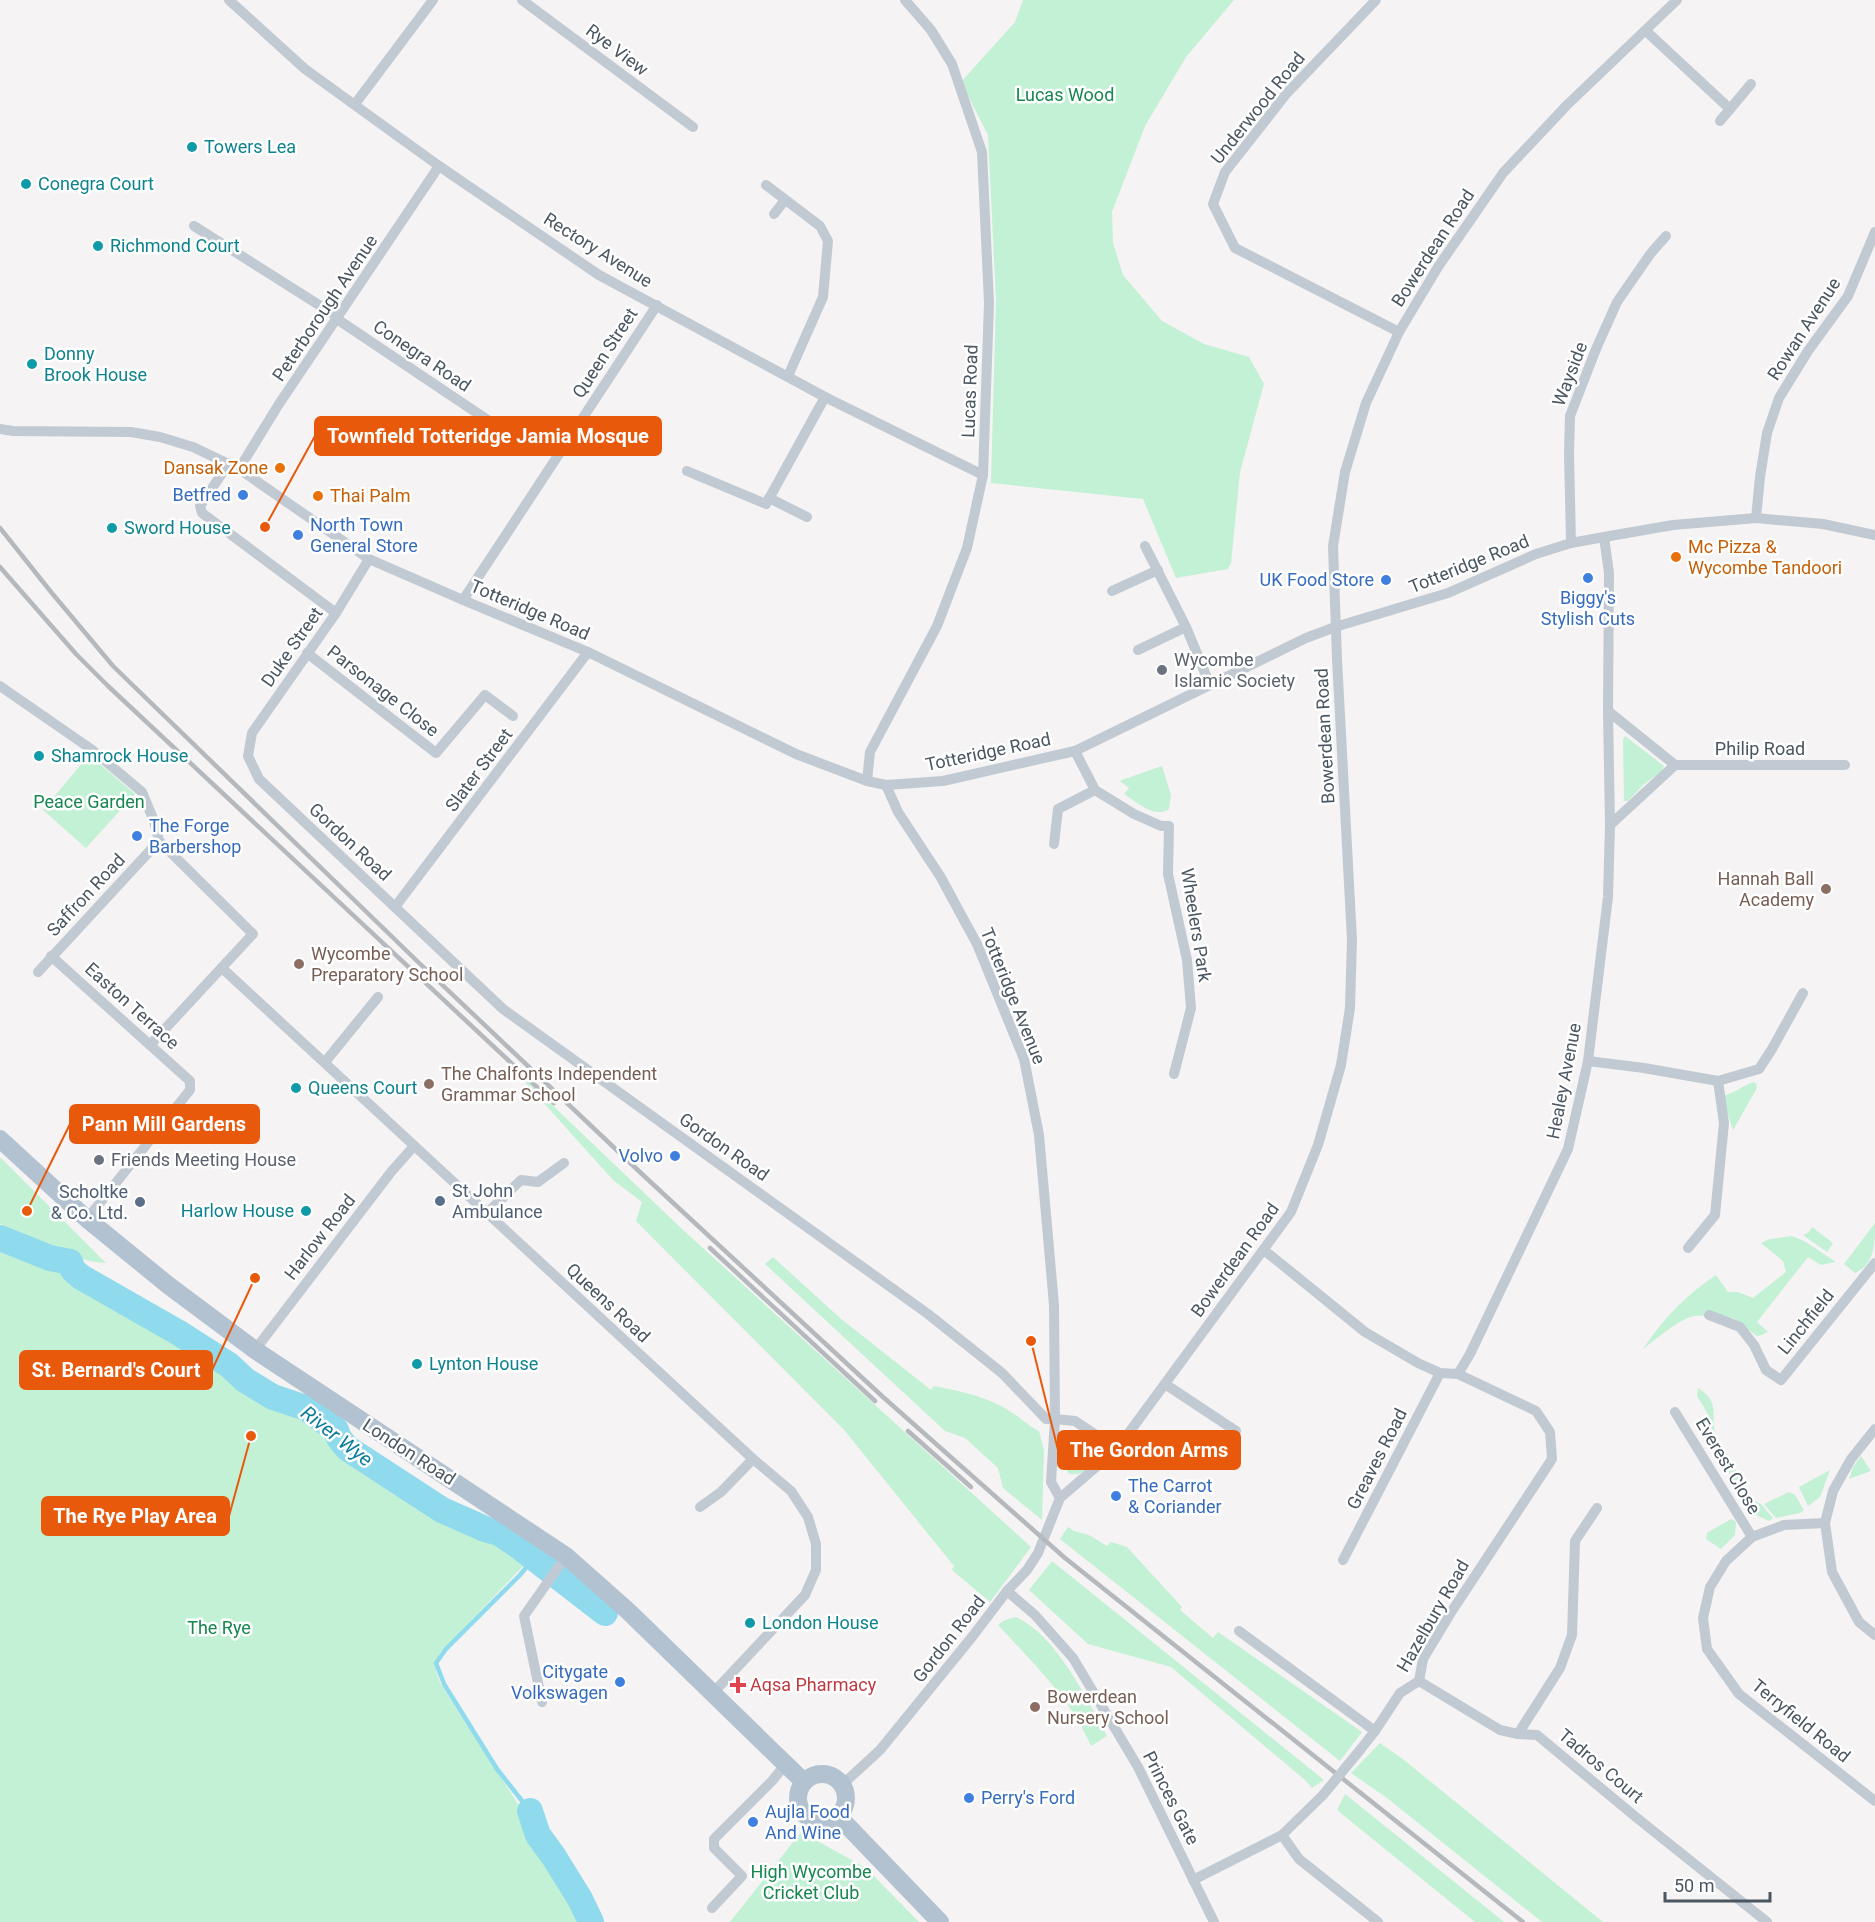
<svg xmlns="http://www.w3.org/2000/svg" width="1875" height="1922" font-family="Roboto,sans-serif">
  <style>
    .green { fill: #c3f1d5 }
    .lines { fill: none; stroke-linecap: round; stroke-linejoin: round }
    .stream { stroke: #90daee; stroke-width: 4.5 }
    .river { stroke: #90daee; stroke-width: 26 }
    .street { stroke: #c1cad2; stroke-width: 10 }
    .primary { stroke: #b3c2d1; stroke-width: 18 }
    .rail { stroke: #b5b8bd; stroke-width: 4.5 }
    .street-bridge { stroke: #c1cad2; stroke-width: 10 }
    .culture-dot { fill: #0f9aa8; stroke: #fff; stroke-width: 2 }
    .food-dot { fill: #e8710a; stroke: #fff; stroke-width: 2 }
    .shop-dot { fill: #3f7fe0; stroke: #fff; stroke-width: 2 }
    .worship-dot { fill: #6b7280; stroke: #fff; stroke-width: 2 }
    .education-dot { fill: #8d6e63; stroke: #fff; stroke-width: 2 }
    .service-dot { fill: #5c6f8a; stroke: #fff; stroke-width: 2 }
    .health-dot { fill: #e0444e; stroke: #fff; stroke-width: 2 }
    .labels { text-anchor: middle; stroke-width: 5; stroke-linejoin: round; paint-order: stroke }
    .street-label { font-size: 18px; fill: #4a5661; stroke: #fff }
    .park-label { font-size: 18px; fill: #17864f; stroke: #fff }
    .culture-label { font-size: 18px; fill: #0d838f; stroke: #fff; text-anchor: start }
    .food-label { font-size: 18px; fill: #c56008; stroke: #fff; text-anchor: start }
    .shop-label { font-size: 18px; fill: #366cbe; stroke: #fff; text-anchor: start }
    .worship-label { font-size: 18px; fill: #5b616d; stroke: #fff; text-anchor: start }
    .education-label { font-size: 18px; fill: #785e54; stroke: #fff; text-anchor: start }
    .service-label { font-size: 18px; fill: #4e5e75; stroke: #fff; text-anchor: start }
    .health-label { font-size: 18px; fill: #be3a42; stroke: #fff; text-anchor: start }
    .water-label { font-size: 20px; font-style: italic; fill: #0c7c9b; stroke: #fff }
    .leader { fill: none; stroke: #e8590c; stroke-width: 2 }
    .callout-dot { fill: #e8590c; stroke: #fff; stroke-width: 2 }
    .callout { fill: #e8590c; stroke: #e8590c; stroke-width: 2 }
    .callout-label { font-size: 20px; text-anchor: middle; font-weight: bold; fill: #fff }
  </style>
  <rect width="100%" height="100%" fill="#f5f3f3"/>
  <g class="green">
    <polygon points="1023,0 1234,0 1186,57 1145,126 1112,212 1113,243 1123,275 1162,321 1204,344 1249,357 1264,384 1240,472 1231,563 1228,569 1176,578 1143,499 991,483 996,300 988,135 961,82 1015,22"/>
    <polygon points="1625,736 1664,766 1661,772 1644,784 1628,801 1624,801 1623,740"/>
    <polygon points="89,755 135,794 86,848 43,810"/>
    <path d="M 1162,766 L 1171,795 L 1169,809 C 1154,819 1137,802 1124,794 L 1129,788 L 1120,781 L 1122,780 Z"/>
    <polygon points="505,1060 682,1229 1031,1547 990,1602 952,1570 954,1566 845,1431 636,1221 642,1202 613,1180"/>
    <path d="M 1753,1082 L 1756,1083 L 1757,1088 L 1733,1130 L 1722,1096 C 1734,1094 1742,1086 1753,1082 Z"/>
    <path d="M 0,1157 L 106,1263 C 79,1263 26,1237 0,1224 Z"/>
    <path d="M 1875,1223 C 1875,1243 1875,1264 1855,1273 L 1844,1264 Z"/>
    <polygon points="1812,1227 1833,1243 1827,1252 1803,1235 1809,1232"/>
    <path d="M 1792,1236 L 1804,1241 L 1836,1262 L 1821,1265 L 1808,1257 L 1757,1322 L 1768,1332 L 1762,1335 L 1757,1336 L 1733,1318 C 1720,1320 1706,1314 1695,1316 C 1680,1318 1655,1340 1643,1349 C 1664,1318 1685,1296 1716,1275 L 1728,1292 L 1738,1292 L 1753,1298 L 1786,1272 L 1783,1261 L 1761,1243 L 1770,1239 Z"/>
    <path d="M 0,1241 L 12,1247 L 40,1256 L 166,1328 L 251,1382 L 294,1407 L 395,1483 L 452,1517 L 478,1527 L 497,1539 L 526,1563 L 440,1653 C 434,1664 435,1674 442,1686 L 527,1818 L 523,1822 L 532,1834 L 542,1855 L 551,1863 L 585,1922 L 0,1922 Z"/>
    <path d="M 773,1257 L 840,1318 L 931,1390 L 934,1386 C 960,1391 989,1397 1011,1412 C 1021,1418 1028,1426 1039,1431 L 1044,1450 L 1042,1520 L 1003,1488 L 998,1468 L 965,1438 L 945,1431 L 765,1264 Z"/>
    <path d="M 1698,1388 C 1724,1404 1707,1419 1718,1439 L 1712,1443 L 1703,1426 L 1708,1414 L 1697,1396 Z"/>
    <path d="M 1077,1437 C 1086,1437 1097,1444 1100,1453 C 1095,1464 1080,1479 1068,1473 C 1064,1461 1065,1443 1077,1437 Z"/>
    <polygon points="1720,1441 1751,1499 1761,1504 1773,1518 1769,1521 1752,1513 1714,1445"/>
    <polygon points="1861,1456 1871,1471 1849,1479 1853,1467"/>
    <polygon points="1830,1470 1820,1497 1808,1506 1799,1487"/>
    <polygon points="1789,1492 1795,1495 1804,1510 1800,1513 1776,1518 1764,1504"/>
    <polygon points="1731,1519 1736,1522 1735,1535 1721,1549 1706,1539 1707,1533"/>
    <polygon points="1068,1527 1074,1531 1089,1535 1107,1546 1111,1542 1127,1547 1182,1607 1180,1610 1213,1638 1218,1632 1362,1732 1340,1761 1060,1539"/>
    <polygon points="1052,1561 1324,1780 1312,1788 1305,1780 1171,1667 1088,1644 1029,1590"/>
    <path d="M 1016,1617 C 1056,1635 1087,1699 1107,1736 L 1091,1746 C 1071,1699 1032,1662 998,1625 L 1005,1620 Z"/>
    <polygon points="1380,1743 1404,1760 1603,1922 1542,1922 1387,1798 1351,1773"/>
    <polygon points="1345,1794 1504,1922 1475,1922 1337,1810"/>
    <polygon points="801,1832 866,1868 919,1922 730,1922"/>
  </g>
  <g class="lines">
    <polyline class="stream" points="530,1811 497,1769 444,1684 436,1663 446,1649 520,1575 534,1558"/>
    <g class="river">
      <polyline points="0,1238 50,1258 70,1262 73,1270 81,1277 179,1333 229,1365 245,1380 273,1397 306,1408 336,1430 339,1438 347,1448 442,1510 485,1529 499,1533 517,1545 605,1613"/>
      <polyline points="530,1811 538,1835 554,1857 580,1899 591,1922"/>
    </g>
    <g class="street">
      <polyline points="229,0 305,69 439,166 599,275 825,397 983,475"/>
      <polyline points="522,0 693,127"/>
      <polyline points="1376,0 1287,93 1225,172 1213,204 1235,248 1399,332"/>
      <polyline points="1646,31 1730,109"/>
      <polyline points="355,104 433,0"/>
      <polyline points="1720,121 1751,84"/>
      <polyline points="766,185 820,226 828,241 823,297 788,376"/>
      <polyline points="774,214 785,200"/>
      <polyline points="194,226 338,317"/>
      <polyline points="337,319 489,421"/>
      <polyline points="0,429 13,431 131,432 160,437 193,447 239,469 369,559 463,600 588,652 796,754 867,781 886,785 943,781 1075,751 1306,638 1335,627 1448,593 1536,554 1571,543 1604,537 1673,525 1756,518 1823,524 1875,535"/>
      <polyline points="229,463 200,506 202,513 336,613"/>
      <polyline points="239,469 279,404 439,166"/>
      <polyline points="687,471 766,504 825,397"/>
      <polyline points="769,498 807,517"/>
      <polyline points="1756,518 1760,477 1767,433 1779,398 1808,351 1848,296 1875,232"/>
      <polyline points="1571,543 1569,454 1570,416 1596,349 1617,302 1651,253 1666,236"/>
      <polyline points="1145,546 1186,627 1210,685"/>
      <polyline points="369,559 336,613 252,733 248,756 259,779 503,1009 928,1314 1002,1373 1046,1419 1055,1419 1051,1482 1060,1498"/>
      <polyline points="1112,591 1158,570"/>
      <polyline points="463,600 657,305"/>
      <polyline points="1138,650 1186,627"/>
      <polyline points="307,653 436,753 485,695 513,716"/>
      <polyline points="0,686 91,749 142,792 154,821 159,841"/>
      <polyline points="1608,711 1675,765"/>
      <polyline points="1075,751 1095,790 1134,814 1161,826 1169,826 1168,874 1187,960 1191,1008 1174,1074"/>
      <polyline points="867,781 870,752 937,626 967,548 983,475 989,303 982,152 952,64 931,30 905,0"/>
      <polyline points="886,785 898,812 940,876 977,944 1024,1059 1039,1135 1054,1305 1055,1419 1075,1421 1117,1449"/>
      <polyline points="1610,825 1675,765 1845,765"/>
      <polyline points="1054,844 1058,809 1095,790"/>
      <polyline points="395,907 588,652"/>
      <polyline points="51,956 190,1081 190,1090 87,1219"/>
      <polyline points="222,968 753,1459 791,1491 808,1517 816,1544 816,1570 805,1595 712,1694"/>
      <polyline points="38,972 159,841"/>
      <polyline points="150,1045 253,934 159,841"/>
      <polyline points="1588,1061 1644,1068 1718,1081 1759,1069 1772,1049 1803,993"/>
      <polyline points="325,1062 378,997"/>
      <polyline points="487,1213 521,1180 538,1182 564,1163"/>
      <polyline points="1688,1248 1715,1215 1724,1123 1718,1081"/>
      <polyline points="1264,1250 1365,1332 1418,1363 1440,1373 1458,1374 1470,1354 1568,1149 1588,1061 1608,897 1610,825 1608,711 1609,573 1604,537"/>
      <polyline points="1709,1315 1740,1327 1754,1345 1766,1370 1781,1380 1875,1263"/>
      <polyline points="255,1350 391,1172 414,1146"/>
      <polyline points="1165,1384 1236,1431"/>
      <polyline points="1675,1412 1752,1537"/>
      <polyline points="1875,1429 1851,1459 1833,1491 1825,1523 1832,1572 1859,1622 1875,1635"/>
      <polyline points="700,1507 721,1492 753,1459"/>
      <polyline points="1597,1508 1575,1541 1572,1635 1560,1668 1518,1734 1537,1735 1637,1818 1767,1922"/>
      <polyline points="1825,1523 1784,1525 1752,1537 1726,1561 1710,1587 1703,1618 1707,1649 1739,1694 1875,1801"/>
      <polyline points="1343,1560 1440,1373"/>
      <polyline points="1007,1591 1035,1615 1073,1658 1138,1767 1214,1922"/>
      <polyline points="1239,1631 1375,1731 1400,1693 1419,1681 1423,1659 1452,1611 1552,1459 1550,1432 1536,1411 1458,1374"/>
      <polyline points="1419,1681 1500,1730 1518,1734"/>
      <polyline points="542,1702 524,1616 566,1556"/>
      <polyline points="1360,1750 1375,1731"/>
      <polyline points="842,1785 880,1750 972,1637 1007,1591 1027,1570 1038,1553 1060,1498 1117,1449 1291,1212 1318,1145 1341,1065 1350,1008 1352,940 1337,659 1333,546 1345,472 1366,403 1399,332 1438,267 1503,173 1567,105 1677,0"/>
      <polyline points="1282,1835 1299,1859 1378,1922"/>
      <polyline points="1193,1880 1282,1835 1323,1795"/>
      <polyline points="712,1908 742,1876 714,1848 714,1839 772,1781 785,1765"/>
    </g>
    <g class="primary">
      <polyline points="0,1139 87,1219 168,1285 255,1350 566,1556 628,1611 804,1782"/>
      <circle cx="822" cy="1798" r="24"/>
      <polyline points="838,1816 940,1922"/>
    </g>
    <g class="rail">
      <polyline points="0,528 51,592 113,666 416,960 643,1175 883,1397 1065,1558 1523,1922"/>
      <polyline points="0,567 76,654 108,686 554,1103"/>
      <polyline points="710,1248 875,1401"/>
      <polyline points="908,1431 971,1487"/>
    </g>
    <polyline class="street-bridge" points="1323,1795 1360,1750"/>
  </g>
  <g class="culture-dot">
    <circle cx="192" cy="147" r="6"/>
    <circle cx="26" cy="184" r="6"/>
    <circle cx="98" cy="246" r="6"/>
    <circle cx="32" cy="364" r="6"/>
    <circle cx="112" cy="528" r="6"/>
    <circle cx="39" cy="756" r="6"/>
    <circle cx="296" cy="1088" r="6"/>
    <circle cx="306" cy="1211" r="6"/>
    <circle cx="417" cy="1364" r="6"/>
    <circle cx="750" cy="1623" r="6"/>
  </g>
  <g class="food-dot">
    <circle cx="280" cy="468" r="6"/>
    <circle cx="318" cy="496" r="6"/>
    <circle cx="1676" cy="557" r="6"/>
  </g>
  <g class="shop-dot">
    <circle cx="243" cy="495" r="6"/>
    <circle cx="298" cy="535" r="6"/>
    <circle cx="1588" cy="578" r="6"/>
    <circle cx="1386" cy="580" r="6"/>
    <circle cx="137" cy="836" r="6"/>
    <circle cx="675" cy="1156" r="6"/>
    <circle cx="1116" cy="1496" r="6"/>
    <circle cx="620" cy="1682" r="6"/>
    <circle cx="969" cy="1798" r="6"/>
    <circle cx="753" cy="1822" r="6"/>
  </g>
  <g class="worship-dot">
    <circle cx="1162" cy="670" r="6"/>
    <circle cx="99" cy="1160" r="6"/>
  </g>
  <g class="education-dot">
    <circle cx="1826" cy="889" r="6"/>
    <circle cx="299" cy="964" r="6"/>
    <circle cx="429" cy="1084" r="6"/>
    <circle cx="1035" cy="1707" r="6"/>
  </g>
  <g class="service-dot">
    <circle cx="440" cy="1201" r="6"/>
    <circle cx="140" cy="1202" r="6"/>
  </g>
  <path class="health-dot" d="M735 1676h6v6h6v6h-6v6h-6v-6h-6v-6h6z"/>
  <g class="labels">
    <g class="street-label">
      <text transform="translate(617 50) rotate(37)" y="6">Rye View</text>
      <text transform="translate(1258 108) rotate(-51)" y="6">Underwood Road</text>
      <text transform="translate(1433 248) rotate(-57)" y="6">Bowerdean Road</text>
      <text transform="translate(598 250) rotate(32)" y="6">Rectory Avenue</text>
      <text transform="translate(325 308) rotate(-56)" y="6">Peterborough Avenue</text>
      <text transform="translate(1804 329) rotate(-57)" y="6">Rowan Avenue</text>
      <text transform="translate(605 353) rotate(-57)" y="6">Queen Street</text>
      <text transform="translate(422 356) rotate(34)" y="6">Conegra Road</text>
      <text transform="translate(1570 374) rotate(-69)" y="6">Wayside</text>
      <text transform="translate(970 391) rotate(-88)" y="6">Lucas Road</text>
      <text transform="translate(1469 564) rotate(-22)" y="6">Totteridge Road</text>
      <text transform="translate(530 610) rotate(23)" y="6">Totteridge Road</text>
      <text transform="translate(292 647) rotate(-55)" y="6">Duke Street</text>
      <text transform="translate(383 691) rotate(38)" y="6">Parsonage Close</text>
      <text transform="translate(1325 736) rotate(-93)" y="6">Bowerdean Road</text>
      <text x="1760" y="755">Philip Road</text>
      <text transform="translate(988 752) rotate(-12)" y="6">Totteridge Road</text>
      <text transform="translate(479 770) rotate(-53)" y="6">Slater Street</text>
      <text transform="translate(350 842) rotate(43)" y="6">Gordon Road</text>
      <text transform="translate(86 895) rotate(-47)" y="6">Saffron Road</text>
      <text transform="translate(1196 925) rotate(81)" y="6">Wheelers Park</text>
      <text transform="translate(1013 996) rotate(68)" y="6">Totteridge Avenue</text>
      <text transform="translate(132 1006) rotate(42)" y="6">Easton Terrace</text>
      <text transform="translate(1564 1081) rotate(-79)" y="6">Healey Avenue</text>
      <text transform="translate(724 1147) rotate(35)" y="6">Gordon Road</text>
      <text transform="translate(320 1237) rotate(-52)" y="6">Harlow Road</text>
      <text transform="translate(1235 1260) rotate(-54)" y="6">Bowerdean Road</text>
      <text transform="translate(608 1303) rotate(43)" y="6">Queens Road</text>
      <text transform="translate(1806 1322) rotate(-51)" y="6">Linchfield</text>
      <text transform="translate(409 1452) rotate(33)" y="6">London Road</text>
      <text transform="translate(1377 1459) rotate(-63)" y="6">Greaves Road</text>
      <text transform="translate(1728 1466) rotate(59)" y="6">Everest Close</text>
      <text transform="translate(1433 1616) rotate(-60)" y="6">Hazelbury Road</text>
      <text transform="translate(949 1639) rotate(-52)" y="6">Gordon Road</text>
      <text transform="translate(1801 1721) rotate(39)" y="6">Terryfield Road</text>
      <text transform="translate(1601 1766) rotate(40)" y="6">Tadros Court</text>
      <text transform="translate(1171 1798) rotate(63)" y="6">Princes Gate</text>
    </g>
    <g class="park-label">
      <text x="1065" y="101">Lucas Wood</text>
      <text x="89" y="808">Peace Garden</text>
      <text x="219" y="1634">The Rye</text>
      <text x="811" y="1878">High Wycombe<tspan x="811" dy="21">Cricket Club</tspan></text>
    </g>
    <g class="culture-label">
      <text x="204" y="153">Towers Lea</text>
      <text x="38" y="190">Conegra Court</text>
      <text x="110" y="252">Richmond Court</text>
      <text x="44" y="360">Donny<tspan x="44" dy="21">Brook House</tspan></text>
      <text x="124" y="534">Sword House</text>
      <text x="51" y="762">Shamrock House</text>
      <text x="308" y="1094">Queens Court</text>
      <text x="294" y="1217" text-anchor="end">Harlow House</text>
      <text x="429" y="1370">Lynton House</text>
      <text x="762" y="1629">London House</text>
    </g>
    <g class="food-label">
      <text x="268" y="474" text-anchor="end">Dansak Zone</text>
      <text x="330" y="502">Thai Palm</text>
      <text x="1688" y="553">Mc Pizza &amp;<tspan x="1688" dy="21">Wycombe Tandoori</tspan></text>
    </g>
    <g class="shop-label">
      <text x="231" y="501" text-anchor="end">Betfred</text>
      <text x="310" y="531">North Town<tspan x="310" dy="21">General Store</tspan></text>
      <text x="1374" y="586" text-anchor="end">UK Food Store</text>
      <text x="1588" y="604" text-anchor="middle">Biggy's<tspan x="1588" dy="21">Stylish Cuts</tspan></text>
      <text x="149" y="832">The Forge<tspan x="149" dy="21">Barbershop</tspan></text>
      <text x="663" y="1162" text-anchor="end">Volvo</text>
      <text x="1128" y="1492">The Carrot<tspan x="1128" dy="21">&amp; Coriander</tspan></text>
      <text x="608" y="1678" text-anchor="end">Citygate<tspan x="608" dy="21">Volkswagen</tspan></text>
      <text x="981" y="1804">Perry's Ford</text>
      <text x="765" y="1818">Aujla Food<tspan x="765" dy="21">And Wine</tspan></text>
    </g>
    <g class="worship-label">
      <text x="1174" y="666">Wycombe<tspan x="1174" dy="21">Islamic Society</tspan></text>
      <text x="111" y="1166">Friends Meeting House</text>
    </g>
    <g class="education-label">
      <text x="1814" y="885" text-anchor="end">Hannah Ball<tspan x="1814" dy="21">Academy</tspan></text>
      <text x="311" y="960">Wycombe<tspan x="311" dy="21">Preparatory School</tspan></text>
      <text x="441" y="1080">The Chalfonts Independent<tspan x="441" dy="21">Grammar School</tspan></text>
      <text x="1047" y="1703">Bowerdean<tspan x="1047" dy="21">Nursery School</tspan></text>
    </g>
    <g class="service-label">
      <text x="452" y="1197">St John<tspan x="452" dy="21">Ambulance</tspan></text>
      <text x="128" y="1198" text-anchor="end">Scholtke<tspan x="128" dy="21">&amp; Co. Ltd.</tspan></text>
    </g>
    <g class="health-label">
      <text x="750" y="1691">Aqsa Pharmacy</text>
    </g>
    <g class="water-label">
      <text transform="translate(337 1436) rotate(38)" y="7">River Wye</text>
    </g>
  </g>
  <path class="leader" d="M265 527L315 436M27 1211L70 1124M255 1278L212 1370M1031 1341L1058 1450M251 1436L229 1516"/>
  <g class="callout-dot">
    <circle cx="265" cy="527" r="6"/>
    <circle cx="27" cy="1211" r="6"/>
    <circle cx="255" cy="1278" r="6"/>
    <circle cx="1031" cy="1341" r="6"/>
    <circle cx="251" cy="1436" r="6"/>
  </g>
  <g class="callout">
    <rect x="315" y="417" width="346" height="38" rx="6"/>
    <rect x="70" y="1105" width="189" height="38" rx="6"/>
    <rect x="20" y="1351" width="192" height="38" rx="6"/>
    <rect x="1058" y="1431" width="182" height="38" rx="6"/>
    <rect x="42" y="1497" width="187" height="38" rx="6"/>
  </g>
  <g class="callout-label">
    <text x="488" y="443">Townfield Totteridge Jamia Mosque</text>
    <text x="164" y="1131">Pann Mill Gardens</text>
    <text x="116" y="1377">St. Bernard's Court</text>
    <text x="1149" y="1457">The Gordon Arms</text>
    <text x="135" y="1523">The Rye Play Area</text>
  </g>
  <path d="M1665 1892v9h105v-9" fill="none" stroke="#4a5661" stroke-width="3"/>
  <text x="1674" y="1892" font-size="18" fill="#4a5661" stroke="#ffffff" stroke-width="4.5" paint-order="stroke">50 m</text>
</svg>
